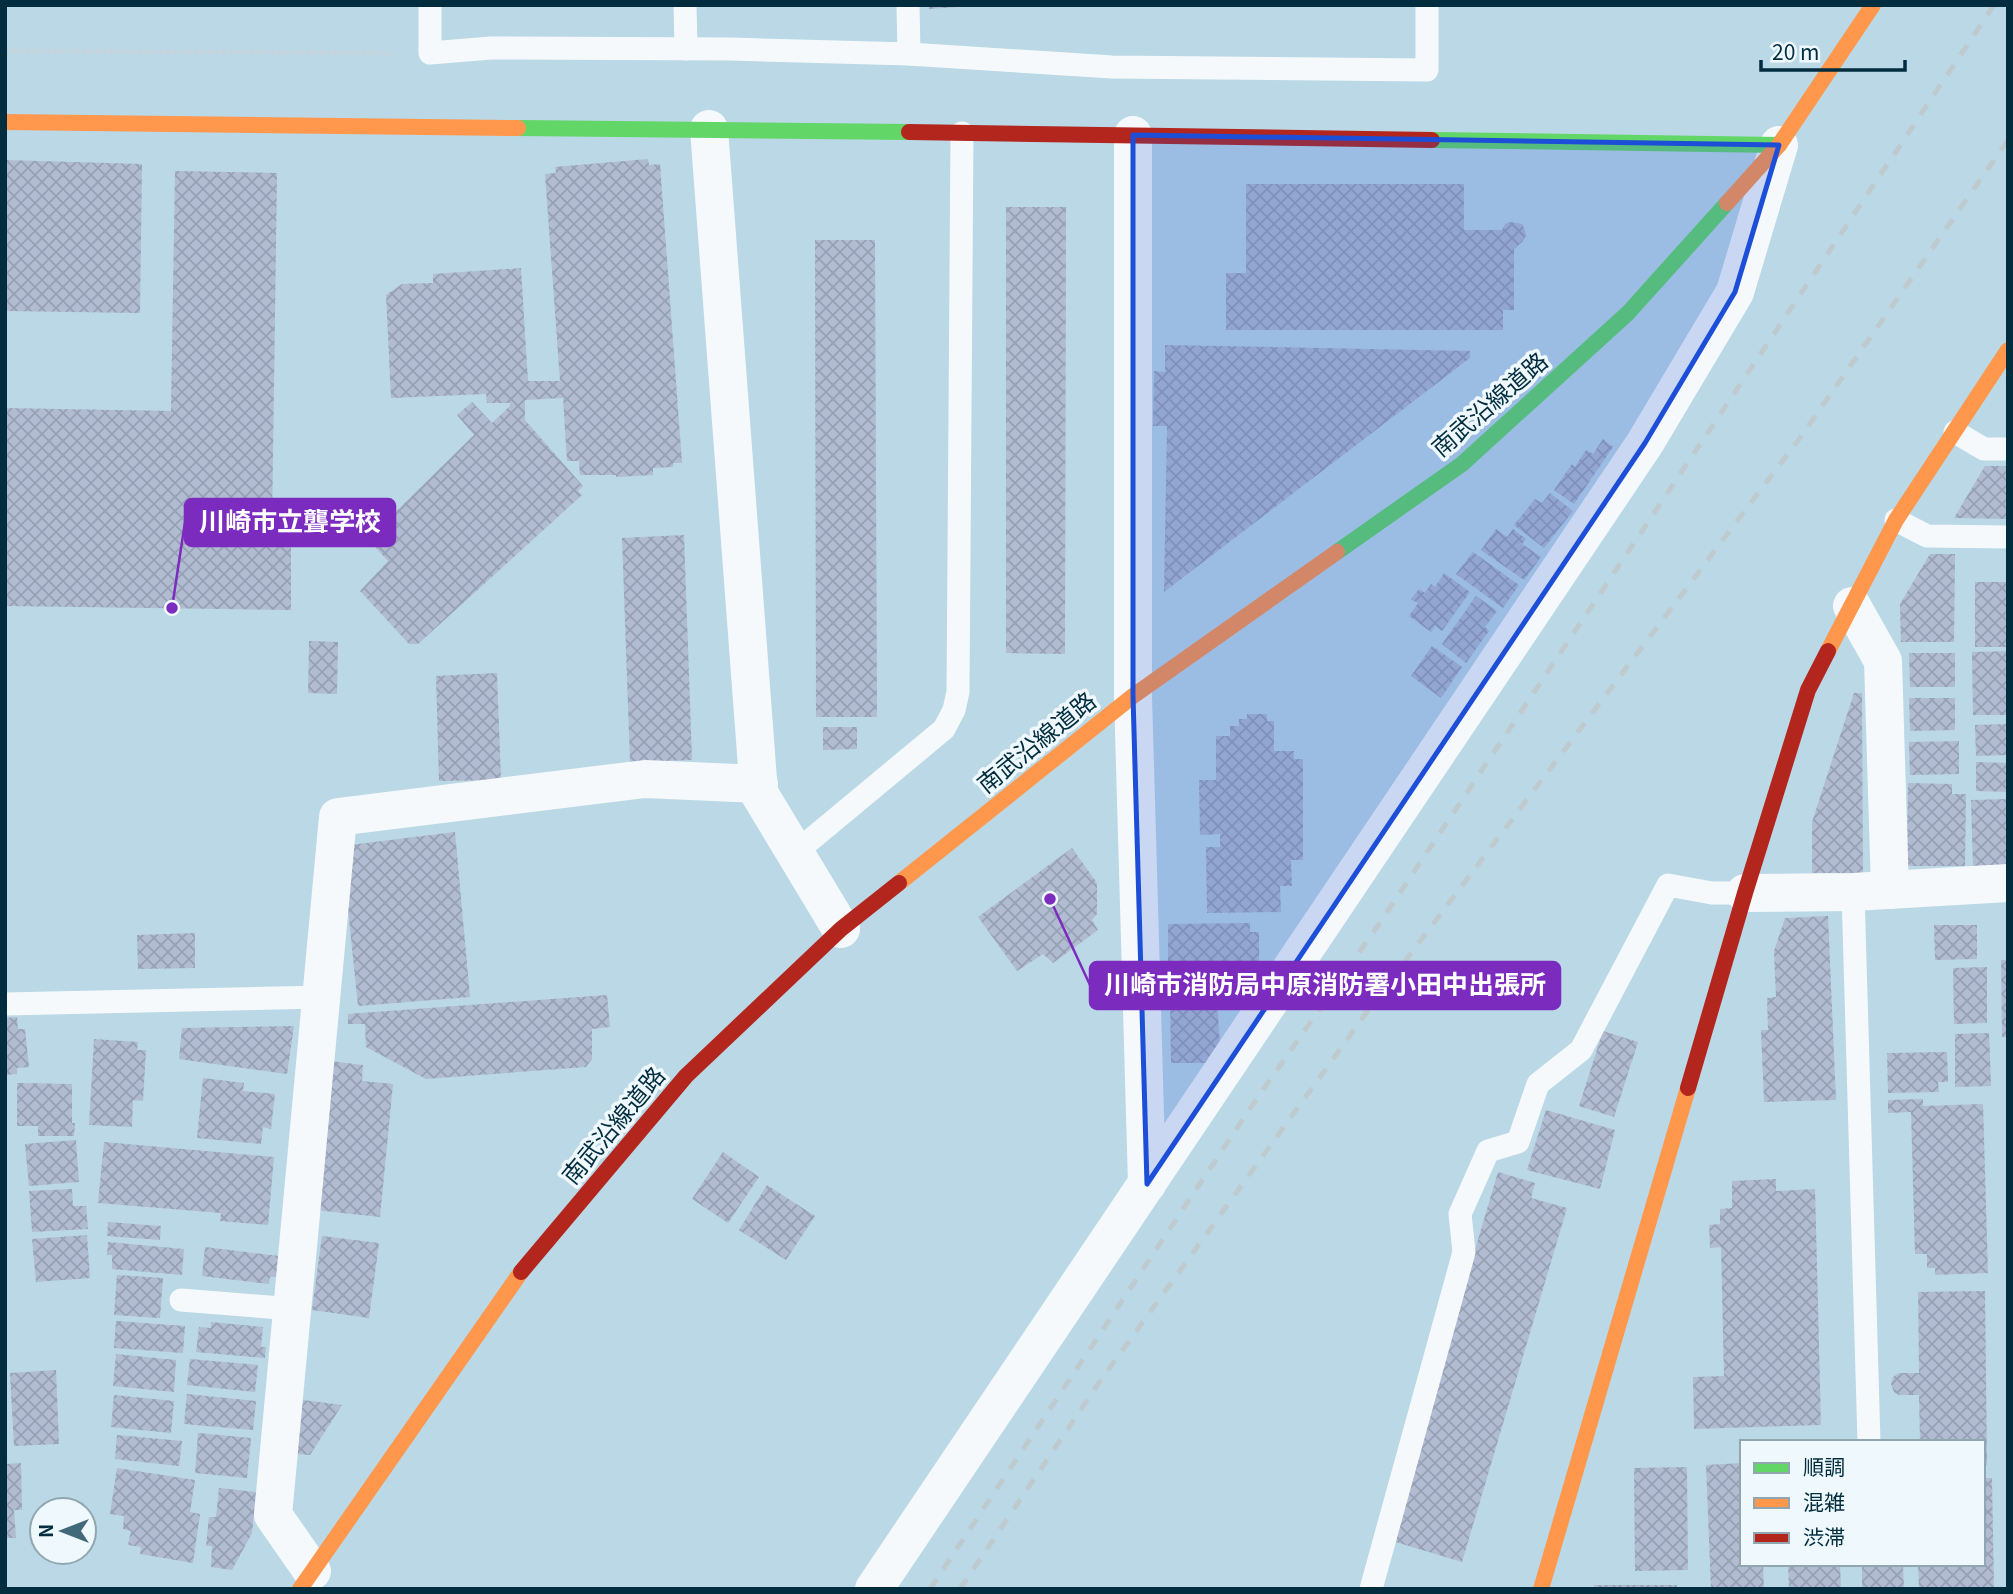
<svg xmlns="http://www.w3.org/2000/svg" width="2013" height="1594" font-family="Georgia,'Noto Sans JP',serif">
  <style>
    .building { fill: url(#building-cross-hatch) }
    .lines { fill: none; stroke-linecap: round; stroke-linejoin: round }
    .path { stroke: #c8d2d7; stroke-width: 4.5; stroke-dasharray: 3.5 3.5; stroke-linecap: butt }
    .lane { stroke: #f5f9fb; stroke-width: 23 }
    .street { stroke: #f5f9fb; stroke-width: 38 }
    .fast { stroke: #63d668; stroke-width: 16 }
    .slow { stroke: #ff974d; stroke-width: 16 }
    .jam { stroke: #b3261e; stroke-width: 16 }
    .rail { stroke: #bfcace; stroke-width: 5; stroke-dasharray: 12 12; stroke-linecap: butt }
    .marked { fill: #1d4ed8; fill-opacity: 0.2; stroke: #1d4ed8; stroke-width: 5; stroke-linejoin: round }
    .labels { text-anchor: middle; stroke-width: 7; stroke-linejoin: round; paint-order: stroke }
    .street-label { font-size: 24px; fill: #012d3e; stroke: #eff8fc }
    .leader { fill: none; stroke: #7b2cbf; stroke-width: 2.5 }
    .callout-dot { fill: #7b2cbf; stroke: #eff8fc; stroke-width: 2.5 }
    .callout { fill: #7b2cbf; stroke: #7b2cbf; stroke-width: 2.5 }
    .callout-label { font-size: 26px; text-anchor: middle; font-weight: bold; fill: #fff }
  </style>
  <defs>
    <pattern id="building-cross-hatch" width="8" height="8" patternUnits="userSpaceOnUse" patternTransform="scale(1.75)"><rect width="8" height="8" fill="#b1bbd1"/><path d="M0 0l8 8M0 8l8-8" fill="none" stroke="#96a1b4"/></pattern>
  </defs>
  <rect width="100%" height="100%" fill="#bbd8e6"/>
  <g class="building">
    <polygon points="929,5 958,5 958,7 929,9"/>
    <polygon points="648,159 649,165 660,164 682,463 673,463 673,467 653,468 653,475 616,477 616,475 580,475 579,461 567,461 563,398 525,400 525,420 583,486 578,491 582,495 418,644 409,644 360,591 388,561 368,539 474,435 457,415 472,402 492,423 510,406 510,403 487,403 486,394 391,398 386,295 402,284 433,283 433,274 521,268 528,381 560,381 545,174 556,173 555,167"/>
    <polygon points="5,160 142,164 140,313 5,311"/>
    <polygon points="175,171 277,173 272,526 291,526 291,610 5,606 5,408 171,411"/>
    <polygon points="1246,184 1464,184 1464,230 1502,230 1505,224 1510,222 1522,224 1525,230 1526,236 1522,242 1514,249 1514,310 1503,310 1503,330 1226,330 1226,273 1246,273"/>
    <polygon points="1006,207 1066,207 1065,654 1006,653"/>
    <polygon points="815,240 875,240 877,717 816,717"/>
    <polygon points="1165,345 1470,351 1470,358 1164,592 1167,426 1153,426 1154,371 1165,372"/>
    <polygon points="1603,439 1613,447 1574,504 1554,490 1572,464 1575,467 1586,450 1593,454"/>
    <polygon points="1985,466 2007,466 2007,519 1954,518"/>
    <polygon points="1550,493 1573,511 1544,548 1514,525 1535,499 1542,503"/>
    <polygon points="1496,529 1507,537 1513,529 1526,539 1522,544 1541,557 1524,580 1481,550"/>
    <polygon points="684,535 692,760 630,762 622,538"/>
    <polygon points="1473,552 1519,585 1503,608 1456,574"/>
    <polygon points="1930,554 1955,554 1954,642 1901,642 1900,604"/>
    <polygon points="1444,573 1470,592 1442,631 1435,626 1431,632 1409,616 1418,603 1411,599 1419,589 1425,593 1431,584 1435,587"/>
    <rect x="1975" y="582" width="33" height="65"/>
    <polygon points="1476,596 1497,611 1485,627 1489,631 1466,663 1442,644"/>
    <polygon points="309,641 338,642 337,694 308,693"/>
    <polygon points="1432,646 1462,667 1441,698 1411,676"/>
    <polygon points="2008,651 2008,715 1973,715 1972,652"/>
    <polygon points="1909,653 1955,653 1955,687 1910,687"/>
    <polygon points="497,673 501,780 439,781 436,676"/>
    <polygon points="1854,693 1862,693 1863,873 1812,873 1812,822"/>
    <polygon points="1909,698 1955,698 1955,730 1910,731"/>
    <polygon points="1247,714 1267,714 1267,721 1274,721 1274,751 1294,751 1294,759 1303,759 1303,860 1291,860 1292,886 1280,886 1281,912 1207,913 1206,847 1220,847 1220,834 1200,835 1199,780 1216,780 1216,736 1230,736 1230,726 1239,726 1239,719 1247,719"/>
    <polygon points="2008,724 2008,755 1976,756 1975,725"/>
    <polygon points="823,727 857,727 857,749 823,750"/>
    <polygon points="1959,741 1959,774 1910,775 1909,742"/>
    <polygon points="1976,762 2008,763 2008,792 1976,791"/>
    <polygon points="1908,783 1952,784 1952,794 1966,794 1965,866 1907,866"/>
    <polygon points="2008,799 2008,865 1973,866 1971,800"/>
    <polygon points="455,832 470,997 358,1006 346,890 350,845"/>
    <polygon points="1072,848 1097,883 1097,914 1092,920 1098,930 1053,963 1043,954 1017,971 978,917"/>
    <polygon points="1828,916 1836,1100 1764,1102 1761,1030 1768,1030 1767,998 1776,997 1774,951 1785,918"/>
    <polygon points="1250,923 1250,932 1259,932 1259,975 1252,975 1252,990 1168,990 1168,924"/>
    <polygon points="1934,925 1977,925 1977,959 1935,960"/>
    <polygon points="195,933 195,968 138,969 137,935"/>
    <polygon points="2001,960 2008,960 2008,1037 2002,1037"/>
    <polygon points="1987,967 1987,1023 1954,1024 1953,968"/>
    <polygon points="607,995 610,1027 592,1029 592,1059 586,1067 426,1079 366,1047 365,1024 348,1024 348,1014"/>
    <polygon points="1217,998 1220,1047 1208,1063 1171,1063 1170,999"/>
    <polygon points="17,1017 18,1029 25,1029 29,1067 17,1068 17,1074 5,1075 5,1018"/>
    <polygon points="294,1026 287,1074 179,1059 182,1028"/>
    <polygon points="1603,1031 1638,1042 1614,1117 1579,1106"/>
    <polygon points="1989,1033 1991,1086 1955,1087 1955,1034"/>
    <polygon points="94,1039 138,1042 137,1050 146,1050 143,1101 133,1100 132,1127 89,1125"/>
    <polygon points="1947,1052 1948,1082 1938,1082 1939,1092 1888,1093 1887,1053"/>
    <polygon points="330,1061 363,1065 362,1081 393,1084 380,1217 315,1210"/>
    <polygon points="203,1078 244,1083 243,1091 275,1094 271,1129 263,1127 261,1144 197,1138"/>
    <polygon points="17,1083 72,1084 72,1123 75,1123 74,1136 38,1136 38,1126 17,1126"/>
    <polygon points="1923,1099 1923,1106 1983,1104 1988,1273 1935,1275 1935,1268 1927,1268 1927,1254 1915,1254 1911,1112 1888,1113 1888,1100"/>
    <polygon points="1546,1110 1615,1130 1600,1189 1527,1170"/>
    <polygon points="76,1140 79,1182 29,1186 25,1144"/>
    <polygon points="104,1142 274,1157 268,1225 220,1221 221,1213 98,1203"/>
    <polygon points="723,1152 759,1177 728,1223 692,1199"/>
    <polygon points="1498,1172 1535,1183 1531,1198 1567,1208 1462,1562 1389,1540"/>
    <polygon points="1776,1179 1776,1191 1815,1189 1821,1425 1694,1429 1693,1377 1724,1376 1721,1247 1710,1248 1709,1225 1720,1224 1720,1209 1732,1208 1732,1181"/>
    <polygon points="767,1185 815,1216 786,1260 739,1230"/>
    <polygon points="72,1189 73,1206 86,1206 88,1229 32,1232 29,1191"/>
    <polygon points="108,1222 161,1226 160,1240 107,1236"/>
    <polygon points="87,1235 90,1278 36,1282 32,1239"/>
    <polygon points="322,1236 379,1243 369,1318 312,1310"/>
    <polygon points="108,1242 184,1249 182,1275 112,1269 112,1255 107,1255"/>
    <polygon points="205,1247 279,1256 277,1277 270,1277 269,1284 202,1276"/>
    <polygon points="117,1275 163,1278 160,1318 114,1315"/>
    <polygon points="1985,1291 1987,1465 1983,1465 1983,1442 1920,1442 1919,1395 1899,1395 1894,1392 1891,1384 1893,1377 1899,1373 1919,1373 1918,1292"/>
    <polygon points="116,1321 185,1326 183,1353 114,1348"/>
    <polygon points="211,1322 263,1327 261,1347 266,1347 265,1358 196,1352 199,1327 211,1328"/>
    <polygon points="116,1354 176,1360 174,1392 113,1386"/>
    <polygon points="190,1359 258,1365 255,1392 187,1385"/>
    <polygon points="56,1370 59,1444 14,1446 10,1373"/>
    <polygon points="187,1394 256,1401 253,1430 184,1424"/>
    <polygon points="114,1395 174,1401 171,1433 111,1427"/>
    <polygon points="303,1400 342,1405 310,1455 296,1454"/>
    <polygon points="198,1433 251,1438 247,1478 195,1473"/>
    <polygon points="117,1435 182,1441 179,1466 115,1459"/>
    <polygon points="21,1463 22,1510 14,1510 16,1538 5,1538 5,1464"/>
    <polygon points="1742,1463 1742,1564 1763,1564 1764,1589 1711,1589 1706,1465"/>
    <polygon points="1687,1467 1688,1570 1635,1571 1634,1468"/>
    <polygon points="117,1468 195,1480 190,1512 200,1514 193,1563 140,1554 141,1547 128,1545 131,1531 123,1529 124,1516 110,1514"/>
    <polygon points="1983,1478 1992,1478 1994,1589 1919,1589 1918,1564 1983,1564"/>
    <polygon points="219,1488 256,1492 252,1533 232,1570 211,1567 212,1546 206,1546 209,1517 216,1517"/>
    <polygon points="1788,1564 1840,1564 1841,1589 1789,1589"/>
    <polygon points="1903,1565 1904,1589 1862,1589 1862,1566"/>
    <rect x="1594" y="1585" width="83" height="4"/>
  </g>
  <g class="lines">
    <polyline class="path" points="5,51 393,53"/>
    <g class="lane">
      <polyline points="430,5 430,53 491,48 730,49 909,54 1112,67 1427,70 1427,5"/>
      <polyline points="685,5 686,49"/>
      <polyline points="908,5 909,54"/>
      <polyline points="1955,432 1984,449 2008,449"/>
      <polyline points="1896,520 1927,536 2008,537"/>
      <polyline points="796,852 944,729 954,710 958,692 962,133"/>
      <polyline points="1853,892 1869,1442"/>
      <polyline points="5,1004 322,997"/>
      <polyline points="181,1300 293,1309"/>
      <polyline points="1371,1589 1464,1252 1460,1214 1488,1151 1518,1142 1538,1084 1581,1050 1668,885 1712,893 1745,893"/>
    </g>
    <g class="street">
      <polyline points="709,129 759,793 841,929"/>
      <polyline points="1133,135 1133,696 1147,1184"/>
      <polyline points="1852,606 1883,661 1890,890"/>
      <polyline points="1745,893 1853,892 2008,883"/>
      <polyline points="312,1571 273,1515 338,817 645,779 759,784"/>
      <polyline points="874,1589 1645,443 1735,292 1779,145"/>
    </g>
    <g class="fast">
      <polyline points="518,128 909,132"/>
      <polyline points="1432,140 1779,145"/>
      <polyline points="1337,552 1462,464 1628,313 1727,203"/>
    </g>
    <g class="slow">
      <polyline points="5,122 518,128"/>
      <polyline points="1727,203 1779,145 1873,5"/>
      <polyline points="1828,651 1896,520 2008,350"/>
      <polyline points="899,883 1133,696 1337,552"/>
      <polyline points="300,1589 521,1272"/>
      <polyline points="1541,1589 1688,1088"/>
    </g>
    <g class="jam">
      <polyline points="909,132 1432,140"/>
      <polyline points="1688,1088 1745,893 1808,690 1828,651"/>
      <polyline points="521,1272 686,1076 841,929 899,883"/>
    </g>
    <g class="rail">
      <polyline points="930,1589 1249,1110 1379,924 1994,5"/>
      <polyline points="960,1589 1098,1384 1372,1005 1802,435 2008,140"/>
    </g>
  </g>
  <path class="marked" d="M 1133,135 L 1779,145 L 1735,292 L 1645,443 L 1147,1184 L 1133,696 Z"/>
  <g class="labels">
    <g class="street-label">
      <text transform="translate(1490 405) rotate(-41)" y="8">南武沿線道路</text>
      <text transform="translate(1037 743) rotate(-39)" y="8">南武沿線道路</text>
      <text transform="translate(614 1126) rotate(-50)" y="8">南武沿線道路</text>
    </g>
  </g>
  <path class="leader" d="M172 608L185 522M1050 899L1090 985"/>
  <g class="callout-dot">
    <circle cx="172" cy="608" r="7"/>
    <circle cx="1050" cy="899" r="7"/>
  </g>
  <g class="callout">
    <rect x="185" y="499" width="210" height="47" rx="7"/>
    <rect x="1090" y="962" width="470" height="47" rx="7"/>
  </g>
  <g class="callout-label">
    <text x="290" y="531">川崎市立聾学校</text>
    <text x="1325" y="994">川崎市消防局中原消防署小田中出張所</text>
  </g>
  <rect width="2013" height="1594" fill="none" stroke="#012d3e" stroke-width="14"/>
  <rect x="1740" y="1440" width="245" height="126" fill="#eff8fc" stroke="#90a7b0" stroke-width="2"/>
  <rect x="1754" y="1463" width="35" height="10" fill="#63d668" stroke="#90a7b0" stroke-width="2"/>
  <text x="1803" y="1475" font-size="21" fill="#012d3e">順調</text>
  <rect x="1754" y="1498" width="35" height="10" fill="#ff974d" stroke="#90a7b0" stroke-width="2"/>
  <text x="1803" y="1510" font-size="21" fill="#012d3e">混雑</text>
  <rect x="1754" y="1533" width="35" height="10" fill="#b3261e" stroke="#90a7b0" stroke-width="2"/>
  <text x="1803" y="1545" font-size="21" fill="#012d3e">渋滞</text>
  <g transform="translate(63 1531) rotate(270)"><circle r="33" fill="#eff8fc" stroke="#90a7b0" stroke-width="2"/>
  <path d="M0-5L12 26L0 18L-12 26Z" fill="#426979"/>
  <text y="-10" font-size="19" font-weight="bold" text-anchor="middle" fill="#012d3e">N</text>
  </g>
  <path d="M1761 60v10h144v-10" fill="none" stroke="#012d3e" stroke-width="3.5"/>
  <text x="1772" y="60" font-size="21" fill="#012d3e" stroke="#eff8fc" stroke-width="5" paint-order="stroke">20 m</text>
</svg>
